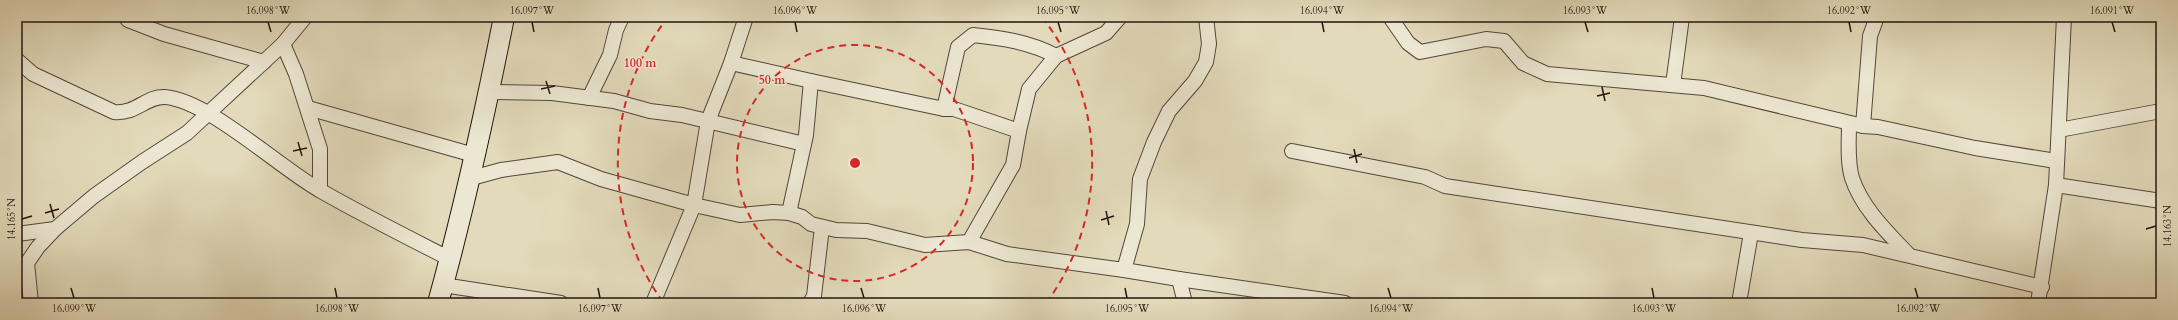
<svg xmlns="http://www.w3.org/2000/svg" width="2178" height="320" font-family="Cardo,serif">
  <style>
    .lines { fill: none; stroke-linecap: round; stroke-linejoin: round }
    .minor-casing { stroke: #54463a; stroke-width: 16 }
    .secondary-casing { stroke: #24150f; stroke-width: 22 }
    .minor { stroke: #ece7d2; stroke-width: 14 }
    .secondary { stroke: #ece7d2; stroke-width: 20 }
    .ticks { fill: none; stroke: #24150f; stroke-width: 1.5 }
    .ring { fill: none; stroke: #d62828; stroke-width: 2; stroke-dasharray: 7 5 }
    .centre { fill: #d62828; stroke: #ece7d2; stroke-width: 2 }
    .ring-label { font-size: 12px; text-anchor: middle; font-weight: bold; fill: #d62828; stroke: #ece7d2; stroke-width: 3; stroke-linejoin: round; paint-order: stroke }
    .neatline { fill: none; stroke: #24150f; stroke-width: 1.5 }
    .ticks-label { font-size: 10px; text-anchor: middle; fill: #24150f }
  </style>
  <rect width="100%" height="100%" fill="#e2daba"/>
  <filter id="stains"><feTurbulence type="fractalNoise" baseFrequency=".005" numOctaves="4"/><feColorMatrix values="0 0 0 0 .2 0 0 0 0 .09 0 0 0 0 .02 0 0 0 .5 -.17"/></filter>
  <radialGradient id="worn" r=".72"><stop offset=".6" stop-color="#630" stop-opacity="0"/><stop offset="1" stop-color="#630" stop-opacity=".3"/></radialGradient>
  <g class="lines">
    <g class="minor-casing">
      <g id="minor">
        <polyline points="126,17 128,20 164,34 264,62"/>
        <polyline points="746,17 731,63 811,81 806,135 789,213"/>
        <polyline points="1390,17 1408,43 1420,52 1486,39 1504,41 1523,63 1547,74 1704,88 1863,126 1878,127 1975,148 2056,161"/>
        <polyline points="283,44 296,74 320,149 320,190"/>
        <path d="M 17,60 L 33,74 L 114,112 C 137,114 146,96 165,97 C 208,100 281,169 321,191 C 363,215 407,237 450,259"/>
        <path d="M 811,81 L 944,109 L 958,47 L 973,35 C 1002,38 1030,42 1056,56"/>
        <polyline points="1673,85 1682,17"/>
        <polyline points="489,92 552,93 614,101 650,111 682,115 804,144"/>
        <polyline points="589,98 610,55 616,30 622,17"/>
        <polyline points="308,108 474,155"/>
        <polyline points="944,109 954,109 1019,131 1013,165 969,242"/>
        <path d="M 1849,123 C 1849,141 1847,161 1852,178 C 1862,208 1887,232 1908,254"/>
        <polyline points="1863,126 1870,36 1877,17"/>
        <polyline points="2059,130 2161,111"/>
        <polyline points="1019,131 1029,89 1056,56 1106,33 1120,17"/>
        <polyline points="1292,151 1425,177 1445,186 1802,240 1863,245 2042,287"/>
        <polyline points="468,179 501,170 558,162 601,179 694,205 740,215 773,212 789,213 802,217 811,224 836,230 867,231 925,245 969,242 1007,254 1124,270 1179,279"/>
        <polyline points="2056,185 2161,201"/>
        <polyline points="17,234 55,229"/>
        <polyline points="27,263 31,303"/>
        <polyline points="17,270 27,263 38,247 55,229 94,196 142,162 187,133 283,44 305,17"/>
        <polyline points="1124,270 1137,224 1140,179 1154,142 1169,111 1195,81 1206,62 1209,44 1206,17"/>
        <polyline points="443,285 561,303"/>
        <polyline points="653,303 694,205 708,121 731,63"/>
        <polyline points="810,303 814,296 822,227"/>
        <polyline points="1185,303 1179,279 1345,303"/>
        <polyline points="1739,303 1751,233"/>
        <polyline points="2038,303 2056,185 2064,17"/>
      </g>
    </g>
    <g class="secondary-casing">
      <path id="secondary" d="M 438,303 C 464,209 485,113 504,17"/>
    </g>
    <use href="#minor" class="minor"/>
    <use href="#secondary" class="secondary"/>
  </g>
  <path class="ticks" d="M 268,22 L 271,32M 532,22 L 534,32M 795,22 L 797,32M 1058,22 L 1061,32M 1322,22 L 1324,32M 1585,22 L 1588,32M 1849,22 L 1851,32M 2112,22 L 2115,32M 546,81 L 550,94M 1602,87 L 1605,101M 541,89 L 555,86M 1597,96 L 1610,93M 298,142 L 302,156M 1354,149 L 1357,163M 293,151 L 307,148M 1349,158 L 1362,154M 50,204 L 54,218M 1106,211 L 1109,225M 45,213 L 59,209M 22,219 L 32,216M 1101,220 L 1114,216M 2146,229 L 2156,226M 71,288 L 74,298M 335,288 L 337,298M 598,288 L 600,298M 861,288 L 864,298M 1125,288 L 1127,298M 1388,288 L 1391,298M 1652,288 L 1654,298M 1915,288 L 1918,298"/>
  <g class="ring">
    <circle cx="855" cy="163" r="118"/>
    <path d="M663 302A237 237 0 0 1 668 17M1042 17A237 237 0 0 1 1047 302"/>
  </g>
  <circle cx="855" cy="163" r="6" class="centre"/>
  <g class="ring-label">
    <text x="640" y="67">100 m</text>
    <text x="772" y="84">50 m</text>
  </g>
  <rect width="2178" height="320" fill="none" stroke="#e2daba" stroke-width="44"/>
  <rect x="22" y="22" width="2134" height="276" class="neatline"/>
  <g class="ticks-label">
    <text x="268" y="14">16.098°W</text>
    <text x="532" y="14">16.097°W</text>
    <text x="795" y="14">16.096°W</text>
    <text x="1058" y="14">16.095°W</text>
    <text x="1322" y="14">16.094°W</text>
    <text x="1585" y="14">16.093°W</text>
    <text x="1849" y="14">16.092°W</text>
    <text x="2112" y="14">16.091°W</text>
    <text transform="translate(11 219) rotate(-90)" y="4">14.165°N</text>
    <text transform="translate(2167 226) rotate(-90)" y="4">14.163°N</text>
    <text x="74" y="312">16.099°W</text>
    <text x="337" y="312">16.098°W</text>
    <text x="600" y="312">16.097°W</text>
    <text x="864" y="312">16.096°W</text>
    <text x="1127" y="312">16.095°W</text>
    <text x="1391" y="312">16.094°W</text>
    <text x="1654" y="312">16.093°W</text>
    <text x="1918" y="312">16.092°W</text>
  </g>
  <rect width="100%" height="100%" filter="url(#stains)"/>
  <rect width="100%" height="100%" fill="url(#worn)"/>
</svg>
